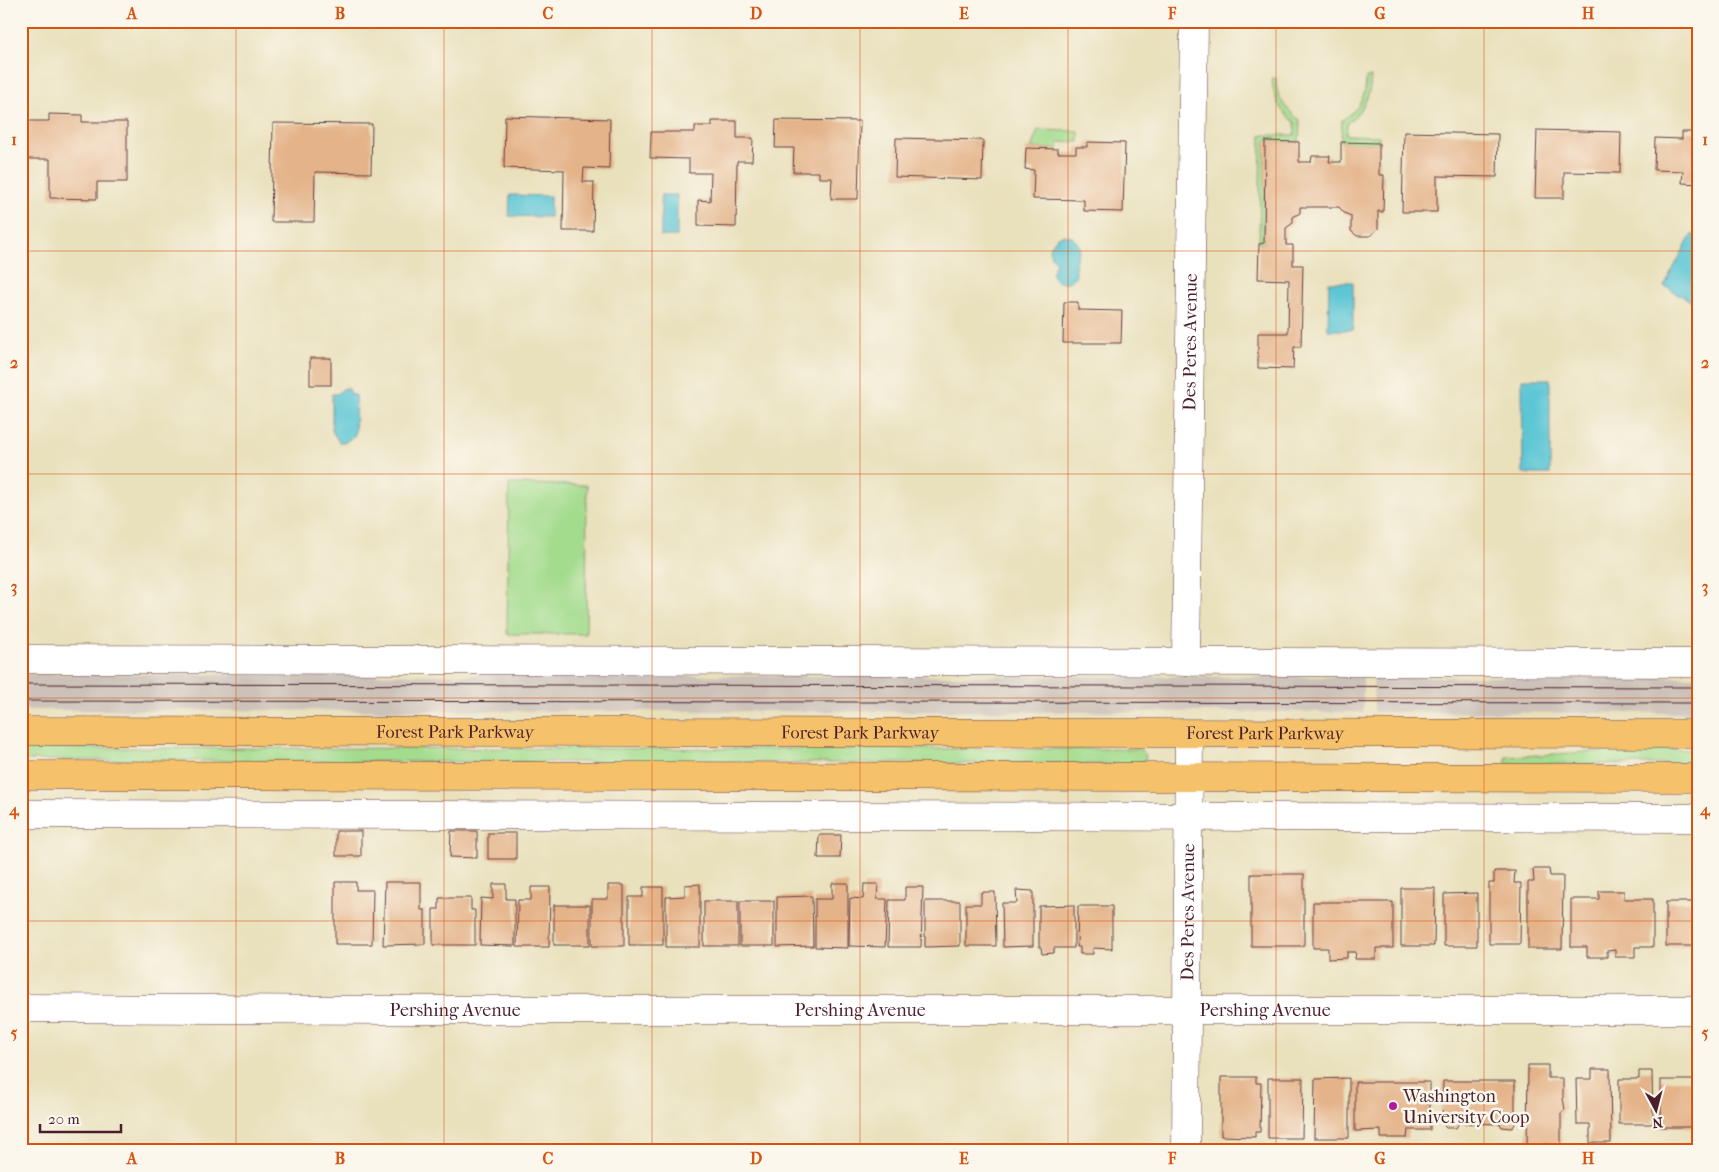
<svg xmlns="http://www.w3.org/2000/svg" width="1719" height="1172" font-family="'IM FELL French Canon',serif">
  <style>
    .industrial { fill: #ccc2b9 }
    .green { fill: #a4dc8e; stroke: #777e5c }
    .water { fill: #5bc6d4; stroke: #527280 }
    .building { fill: #e4b389 }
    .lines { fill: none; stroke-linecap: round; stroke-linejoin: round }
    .minor-casing { stroke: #623c41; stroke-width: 29 }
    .major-casing { stroke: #623c41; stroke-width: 29 }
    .minor { stroke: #fff; stroke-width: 28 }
    .major { stroke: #f5c16b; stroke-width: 28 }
    .tram { stroke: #4a1f2b; stroke-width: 1 }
    .grid { fill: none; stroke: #d8530f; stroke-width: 1; stroke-opacity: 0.55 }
    .poi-dot { fill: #b5179e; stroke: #fbf7ec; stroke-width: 2 }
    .labels { text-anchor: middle; stroke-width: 5; stroke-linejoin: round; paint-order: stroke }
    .street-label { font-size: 18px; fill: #4a1f2b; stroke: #fbf7ec }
    .poi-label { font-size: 18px; fill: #4a1f2b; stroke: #fbf7ec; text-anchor: start }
    .neatline { fill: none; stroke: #d8530f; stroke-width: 2 }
    .grid-label { font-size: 16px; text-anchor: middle; font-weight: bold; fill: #d8530f }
  </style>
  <rect width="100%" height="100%" fill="#fbf7ec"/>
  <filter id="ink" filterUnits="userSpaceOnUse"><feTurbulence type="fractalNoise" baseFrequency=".02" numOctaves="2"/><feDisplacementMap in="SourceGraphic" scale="10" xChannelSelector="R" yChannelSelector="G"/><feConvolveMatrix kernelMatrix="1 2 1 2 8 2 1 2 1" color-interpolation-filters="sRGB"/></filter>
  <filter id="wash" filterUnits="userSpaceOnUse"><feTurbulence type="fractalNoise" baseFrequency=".0096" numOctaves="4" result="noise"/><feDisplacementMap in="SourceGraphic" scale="20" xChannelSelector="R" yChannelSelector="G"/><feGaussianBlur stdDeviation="1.12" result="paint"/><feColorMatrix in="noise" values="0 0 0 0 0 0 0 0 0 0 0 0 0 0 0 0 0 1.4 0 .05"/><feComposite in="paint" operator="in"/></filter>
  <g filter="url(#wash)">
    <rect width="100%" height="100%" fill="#e9e0bc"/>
    <g class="industrial">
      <polygon points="21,674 1363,677 1363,712 21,710"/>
      <polygon points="1373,677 1698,677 1698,713 1374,712"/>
    </g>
    <g class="green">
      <path d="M 1366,77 L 1371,77 C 1370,98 1363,110 1347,123 L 1346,135 L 1379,136 L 1379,143 L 1341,142 L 1342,120 C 1359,110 1366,97 1366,77 Z"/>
      <path d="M 1272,78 L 1276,78 C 1276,97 1285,109 1300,120 L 1299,142 L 1265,141 L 1264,243 L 1259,244 L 1261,135 L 1295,135 L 1295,122 C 1279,111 1273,97 1272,78 Z"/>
      <polygon points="1038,130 1079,131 1079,142 1058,142 1058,149 1031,148"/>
      <polygon points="509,484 587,485 586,634 507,634"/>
      <polygon points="21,748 1136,749 1142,751 1146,755 1145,760 1134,764 21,760"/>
      <polygon points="1637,749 1698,750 1698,764 1506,764 1506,757"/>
    </g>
    <g class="water">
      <polygon points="510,195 550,196 550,217 509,216"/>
      <rect x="661" y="195" width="16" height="41"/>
      <polygon points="1692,234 1698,237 1698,288 1691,301 1664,286"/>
      <path d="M 1064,235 L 1072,237 L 1077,242 L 1080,248 L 1075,262 L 1076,275 C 1069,285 1059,286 1052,275 L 1056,261 L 1051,256 L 1049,249 L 1057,237 Z"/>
      <polygon points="1329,282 1353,282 1353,330 1328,330"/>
      <polygon points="1522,379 1550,379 1550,474 1523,474"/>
      <polygon points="344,388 349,389 352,395 356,395 355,435 346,442 339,442 332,431 332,394 337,394"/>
    </g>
    <g id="blocks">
      <g class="building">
        <polygon points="49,114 82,115 82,122 127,122 127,182 97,182 97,199 50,198 50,159 23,159 24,121 49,121"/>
        <polygon points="505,116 610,119 609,169 584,168 583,182 594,182 593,231 563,231 564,170 504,168"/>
        <polygon points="776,120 860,121 858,199 831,199 832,178 819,178 819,172 793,172 794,148 775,148"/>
        <polygon points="712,121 737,121 737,138 753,138 752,161 737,161 736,227 698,226 698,200 710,201 711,173 689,173 689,159 650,158 651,132 695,132 695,126 712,126"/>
        <polygon points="273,123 372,124 371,173 315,172 314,222 271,222"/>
        <polygon points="1537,130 1621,132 1620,173 1564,172 1564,198 1535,198"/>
        <polygon points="1404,132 1498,134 1497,177 1437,176 1437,212 1402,212"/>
        <polygon points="1682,132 1698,132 1698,184 1682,183 1683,171 1654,170 1655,138 1682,139"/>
        <polygon points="896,138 983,140 982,180 895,177"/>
        <polygon points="1265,141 1299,142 1299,162 1311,162 1312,156 1330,156 1329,162 1341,162 1341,142 1379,143 1379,175 1384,175 1383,212 1378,211 1378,229 1370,236 1357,236 1351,231 1351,216 1344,213 1339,207 1300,207 1300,213 1293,217 1293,223 1286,228 1286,245 1293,245 1293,265 1303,265 1301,347 1294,347 1293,369 1258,368 1258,333 1288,333 1289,280 1258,279 1259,244 1264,243"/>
        <polygon points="1087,142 1125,143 1123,212 1084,211 1084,200 1033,199 1034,170 1025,169 1026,148 1058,149 1058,153 1076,153 1076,147 1087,147"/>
        <polygon points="1064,302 1078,302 1078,310 1122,311 1121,343 1063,343"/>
        <rect x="310" y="358" width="21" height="27"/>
        <rect x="336" y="831" width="25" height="25"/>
        <polygon points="451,831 477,831 477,858 450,857"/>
        <rect x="488" y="833" width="28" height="26"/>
        <polygon points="819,835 841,835 840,858 818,858"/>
        <polygon points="1533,869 1549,869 1550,876 1563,876 1562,949 1528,949 1528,882 1534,882"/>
        <polygon points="1494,871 1515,871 1514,883 1521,883 1520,944 1489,944 1489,883 1494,883"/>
        <rect x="1251" y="874" width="53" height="72"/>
        <polygon points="335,882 356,882 356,890 373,890 372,944 335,944"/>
        <polygon points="385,882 421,882 421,910 425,910 425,944 383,945"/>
        <polygon points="832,883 848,883 848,948 815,947 815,899 832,899"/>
        <polygon points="493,884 506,884 506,899 515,899 515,946 480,945 481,898 493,899"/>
        <polygon points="700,884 700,947 666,947 666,897 685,896 685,885"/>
        <polygon points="864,884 878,884 877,899 887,899 885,947 849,946 850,898 863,899"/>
        <polygon points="608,885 624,885 624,946 592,946 592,899 608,899"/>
        <polygon points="531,887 550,887 549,947 517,947 518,900 531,900"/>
        <polygon points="643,887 663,887 663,945 629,945 629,897 643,897"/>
        <polygon points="905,887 923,887 921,947 888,947 889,900 905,900"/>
        <polygon points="1401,888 1435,888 1434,946 1401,946"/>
        <polygon points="1016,890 1033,891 1033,946 1003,947 1002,903 1017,903"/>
        <polygon points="1599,891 1624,891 1624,899 1653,899 1653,947 1635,947 1635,957 1615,957 1615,950 1607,951 1607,957 1587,957 1587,947 1571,947 1571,899 1599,899"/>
        <polygon points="981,892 995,892 996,946 966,946 966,904 981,904"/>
        <polygon points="1477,893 1477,946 1444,946 1444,894"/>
        <polygon points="812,896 813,946 777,947 777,897"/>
        <polygon points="439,898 471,898 471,910 475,910 475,945 433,945 433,909 439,909"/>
        <rect x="704" y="901" width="34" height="45"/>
        <rect x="740" y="901" width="34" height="45"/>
        <polygon points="925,901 960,901 960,946 925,947"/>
        <polygon points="1313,902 1393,902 1393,948 1376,948 1376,959 1355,959 1356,952 1347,952 1347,958 1328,959 1328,948 1313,948"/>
        <rect x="1666" y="902" width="30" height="44"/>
        <rect x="554" y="905" width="36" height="40"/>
        <polygon points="1074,905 1074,948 1054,948 1054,953 1042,954 1041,947 1039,947 1039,906"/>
        <polygon points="1078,906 1112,906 1112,949 1093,948 1093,954 1080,954 1080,947 1077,947"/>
        <polygon points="1528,1065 1548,1065 1548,1078 1563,1078 1563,1098 1565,1110 1561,1113 1561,1145 1545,1144 1545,1150 1527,1150"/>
        <polygon points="1592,1069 1610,1069 1611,1143 1590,1143 1590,1124 1577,1124 1576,1079 1592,1079"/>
        <polygon points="1639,1071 1652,1071 1653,1124 1619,1124 1619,1079 1639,1079"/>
        <polygon points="1221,1077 1256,1077 1256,1083 1261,1083 1260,1132 1255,1132 1255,1137 1221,1136"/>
        <polygon points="1268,1078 1303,1078 1302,1138 1268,1138"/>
        <polygon points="1349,1078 1349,1138 1314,1138 1315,1079"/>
        <rect x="1661" y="1080" width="33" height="47"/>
        <polygon points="1443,1081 1515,1081 1515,1124 1512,1128 1502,1127 1500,1124 1459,1123 1456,1128 1446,1128 1442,1123"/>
        <polygon points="1355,1082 1430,1082 1430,1130 1408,1130 1407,1138 1381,1138 1381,1130 1355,1131"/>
      </g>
    </g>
  </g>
  <g filter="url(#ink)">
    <use href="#blocks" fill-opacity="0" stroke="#623c41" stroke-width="1"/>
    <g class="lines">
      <g class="minor-casing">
        <g id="minor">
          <polyline points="21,659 1698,663"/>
          <path id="s1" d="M 1186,662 L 1194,21"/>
          <polyline points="21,814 1698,818"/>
          <path id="s2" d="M 21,1008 L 385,1010 L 1698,1010"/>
          <path id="s3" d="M 1186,1151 L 1189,734"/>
        </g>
      </g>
      <g class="major-casing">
        <g id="major">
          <path id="s4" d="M 21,731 L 1698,734"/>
          <polyline points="21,775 1698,778"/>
        </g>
      </g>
      <use href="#minor" class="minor"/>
      <use href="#major" class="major"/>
      <g class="tram">
        <polyline points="21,684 1698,687"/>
        <polyline points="21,701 1698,703"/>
      </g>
    </g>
  </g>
  <path class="grid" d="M 236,21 L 236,1151M 444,21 L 444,1151M 652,21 L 652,1151M 860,21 L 860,1151M 1068,21 L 1068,1151M 1276,21 L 1276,1151M 1484,21 L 1484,1151M 21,251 L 1698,251M 21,474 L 1698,474M 21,698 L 1698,698M 21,921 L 1698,921"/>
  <circle class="poi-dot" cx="1393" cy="1106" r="5"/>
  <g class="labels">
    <g class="street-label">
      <text dy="6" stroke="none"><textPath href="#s1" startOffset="320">Des Peres Avenue</textPath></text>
      <text dy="6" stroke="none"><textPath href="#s4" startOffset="434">Forest Park Parkway</textPath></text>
      <text dy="6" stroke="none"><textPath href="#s4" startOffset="839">Forest Park Parkway</textPath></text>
      <text dy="6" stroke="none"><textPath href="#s4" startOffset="1244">Forest Park Parkway</textPath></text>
      <text dy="6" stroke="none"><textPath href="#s3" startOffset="239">Des Peres Avenue</textPath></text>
      <text dy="6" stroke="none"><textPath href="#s2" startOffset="839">Pershing Avenue</textPath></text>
      <text dy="6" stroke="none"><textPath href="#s2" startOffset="1244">Pershing Avenue</textPath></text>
      <text dy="6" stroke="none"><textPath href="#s2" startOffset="434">Pershing Avenue</textPath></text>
    </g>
    <g class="poi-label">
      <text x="1403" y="1102">Washington<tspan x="1403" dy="21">University Coop</tspan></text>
    </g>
  </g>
  <rect width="1719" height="1172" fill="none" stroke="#fbf7ec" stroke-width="55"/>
  <g transform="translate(1656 1110) rotate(173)" stroke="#fbf7ec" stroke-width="4" paint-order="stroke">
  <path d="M0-4L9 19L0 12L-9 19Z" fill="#4a1f2b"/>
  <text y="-8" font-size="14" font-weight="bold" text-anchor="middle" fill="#4a1f2b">N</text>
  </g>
  <path d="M40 1124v8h81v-8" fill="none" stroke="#4a1f2b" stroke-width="2.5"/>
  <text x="48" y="1124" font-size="15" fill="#4a1f2b" stroke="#fbf7ec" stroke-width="4" paint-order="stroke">20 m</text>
  <rect x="28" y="28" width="1664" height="1116" class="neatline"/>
  <g class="grid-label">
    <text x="132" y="19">A</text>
    <text x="340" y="19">B</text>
    <text x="548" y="19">C</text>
    <text x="756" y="19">D</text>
    <text x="964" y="19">E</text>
    <text x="1172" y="19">F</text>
    <text x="1380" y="19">G</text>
    <text x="1588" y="19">H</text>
    <text x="14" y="145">1</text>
    <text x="1705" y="145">1</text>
    <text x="14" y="368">2</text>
    <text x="1705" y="368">2</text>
    <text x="14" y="592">3</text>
    <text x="1705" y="592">3</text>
    <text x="14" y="815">4</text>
    <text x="1705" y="815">4</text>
    <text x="14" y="1038">5</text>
    <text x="1705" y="1038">5</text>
    <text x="132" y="1164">A</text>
    <text x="340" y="1164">B</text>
    <text x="548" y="1164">C</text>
    <text x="756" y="1164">D</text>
    <text x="964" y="1164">E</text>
    <text x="1172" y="1164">F</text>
    <text x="1380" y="1164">G</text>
    <text x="1588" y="1164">H</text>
  </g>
</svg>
